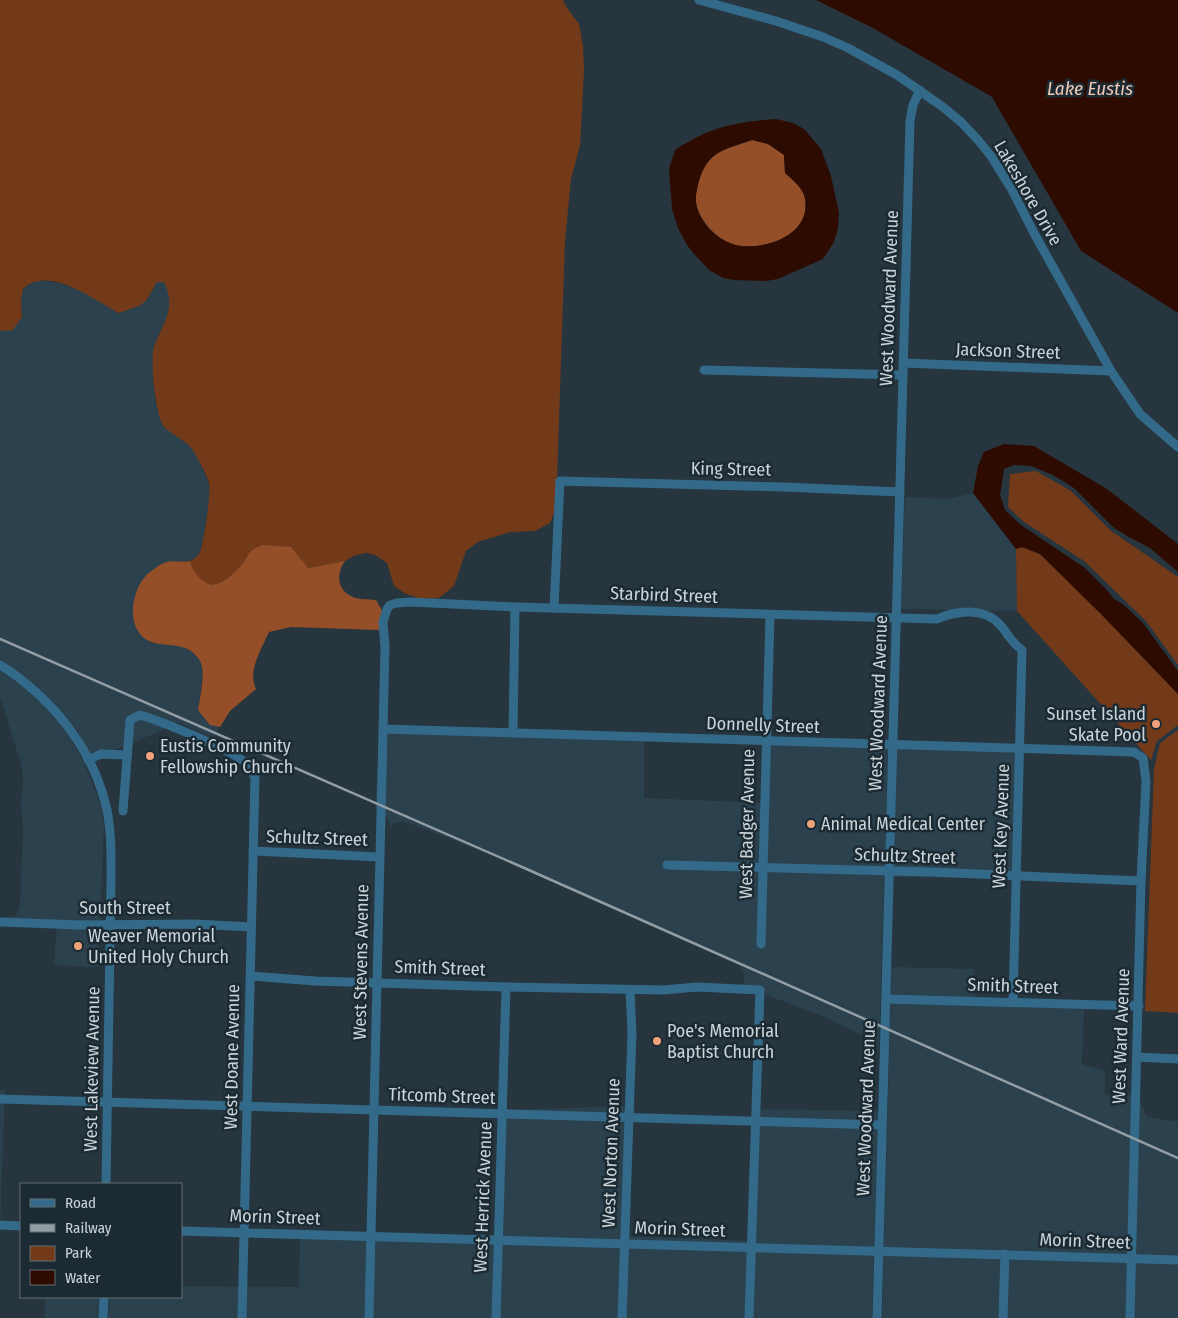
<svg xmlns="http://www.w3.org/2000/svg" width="1178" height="1318" font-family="'Fira Sans Condensed',sans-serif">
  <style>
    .built { fill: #2c414e }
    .green { fill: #733a1a }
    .forest { fill: #954f28 }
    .water { fill: #2e0b00; fill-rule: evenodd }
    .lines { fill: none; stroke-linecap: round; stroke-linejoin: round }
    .minor { stroke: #336a89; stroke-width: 9 }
    .rail { stroke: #929ea4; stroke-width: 2.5 }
    .poi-dot { fill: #f0a27a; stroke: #1c2b33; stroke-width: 2 }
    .labels { text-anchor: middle; stroke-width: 5; stroke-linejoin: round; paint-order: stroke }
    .street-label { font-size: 18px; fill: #cad4d9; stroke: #1c2b33 }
    .poi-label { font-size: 18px; fill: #cad4d9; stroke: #1c2b33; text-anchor: start }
    .water-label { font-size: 19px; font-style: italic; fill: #f2c8b4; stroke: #1c2b33 }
  </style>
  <rect width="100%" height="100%" fill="#26353e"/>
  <g class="built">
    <polygon points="38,280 59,283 85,292 119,313 139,306 146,301 157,282 164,282 168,290 171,306 154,348 155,401 163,426 181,437 195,452 208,481 210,490 203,543 199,554 190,561 166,562 143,579 150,643 182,646 194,653 201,662 202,678 198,710 210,724 219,726 214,738 180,723 93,759 77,730 52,700 36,685 0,660 0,331 13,329 22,317 21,301 23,289"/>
    <polygon points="973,493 1016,549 1017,611 901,609 905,497 949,499"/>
    <polygon points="0,671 29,691 45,706 69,735 85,765 100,803 104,827 98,967 54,965 57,923 0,917 16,916 20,904 23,829 21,803 23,780 21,764 0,697"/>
    <polygon points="380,731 644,736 644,798 765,803 764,743 888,747 879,1049 874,1041 822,1016 743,986 745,975 740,966 496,857 404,821 392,824 392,829 385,813 375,809"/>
    <polygon points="897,747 1020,752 1015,878 894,877"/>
    <polygon points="892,952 892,967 973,969 976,1003 1084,1008 1082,1064 1105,1071 1105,1095 1138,1095 1146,1116 1164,1120 1178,1121 1178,1318 882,1318"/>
    <polygon points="0,1090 5,1090 0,1227"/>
    <polygon points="629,1106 624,1236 751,1241 755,1109 878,1111 872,1318 108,1318 109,1297 181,1297 181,1286 299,1287 300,1230 503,1238 505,1132 507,1110"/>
    <polygon points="45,1297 99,1297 98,1318 45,1318"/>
  </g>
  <g class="green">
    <path d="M 0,0 L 563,0 L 567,8 L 579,24 L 583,46 L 584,72 L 580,145 L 571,179 L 565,241 L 557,480 L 556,507 L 550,523 L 535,531 L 510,532 L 478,542 L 466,551 L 454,586 L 439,598 L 421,599 L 404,593 L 394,586 L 387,563 L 375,555 L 366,553 L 356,555 L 345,561 L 308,568 L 303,564 L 300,557 L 248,555 C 233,581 202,603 190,561 C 193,559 197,557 199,554 C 204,546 211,492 209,483 C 207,475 198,459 194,452 C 188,440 168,434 163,425 C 155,412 150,361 154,347 C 163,321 177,310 164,282 L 157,282 L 146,301 L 139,306 L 119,313 C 95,301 49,264 23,289 L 21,301 L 22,317 L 13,330 L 0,331 Z"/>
    <polygon points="1036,471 1071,491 1110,530 1178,577 1178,665 1146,621 1084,561 1024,522 1008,507 1010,474"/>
    <polygon points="1022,547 1040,554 1102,615 1178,694 1178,725 1157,741 1151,760 1017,611 1016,549"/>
    <polygon points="1178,730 1178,1013 1145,1011 1154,769 1160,743"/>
  </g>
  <g class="forest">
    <path d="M 752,140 L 768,144 L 784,155 L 785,173 C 792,179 804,189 805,199 C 811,234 768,249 741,246 C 726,244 712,234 704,221 C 697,211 694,202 697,189 C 705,152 720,151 752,140 Z"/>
    <path d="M 262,545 L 291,547 L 308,568 L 345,561 C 336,573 337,589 351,596 C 358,600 368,599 376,600 L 385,616 L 387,632 L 379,630 L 291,627 L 269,632 C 262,648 247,671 256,689 L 230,711 L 220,727 L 210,725 L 198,710 C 200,698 206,671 200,661 C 185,634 152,655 138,631 C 129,617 133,593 143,579 C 147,574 157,566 164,563 C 171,559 182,563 190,561 C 193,570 195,574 202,580 C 216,593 234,574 243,563 C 246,559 248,554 252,550 C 255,548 259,547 262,545 Z"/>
  </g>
  <g class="water">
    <polygon points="816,0 1178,0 1178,313 1081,251 992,97 873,28"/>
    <path d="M 776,119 L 793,123 L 804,129 L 821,149 L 831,176 L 839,213 L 838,228 L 834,242 L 823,259 L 778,279 L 766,281 L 734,280 L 723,278 L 709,270 L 695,255 L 687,245 L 678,228 L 672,209 L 669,169 L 675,150 C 710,127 735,122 776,119 ZM 752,140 L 768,144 L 784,155 L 785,173 C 792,179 804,189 805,199 C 811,234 768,249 741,246 C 726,244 712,234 704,222 C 697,211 694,202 697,189 C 705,152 720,151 752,140 Z"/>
    <polygon points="1004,444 1034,446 1107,489 1178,544 1178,572 1150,548 1127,536 1113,527 1074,488 1053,475 1031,466 1014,465 1004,469 1000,495 1005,510 1021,525 1085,568 1106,589 1114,599 1124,605 1143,623 1178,671 1178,694 1102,615 1040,554 1022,547 1016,549 973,493 978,466 984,452"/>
  </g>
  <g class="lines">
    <g class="minor">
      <polyline points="699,0 776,21 823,37 848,48 897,75 943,107 961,122 978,140 991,156 1011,188 1035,235 1111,371 1140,414 1178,447"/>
      <polyline points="903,363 1111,371"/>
      <polyline points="704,370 903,375"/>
      <polyline points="554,608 560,481 784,487 900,492"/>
      <path d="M 0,665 C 50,696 90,745 105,802 C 112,828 111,855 111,882 L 106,1184"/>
      <polyline points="383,729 1073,750 1134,752 1143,758 1146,781 1141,881 1130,1318"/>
      <polyline points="513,733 515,607"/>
      <polyline points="88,760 101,754 127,755"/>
      <path d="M 123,811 L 130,720 L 140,715 C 160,721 239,752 250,767 C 252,769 253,774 255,778 L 242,1318"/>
      <polyline points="253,851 379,857"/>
      <polyline points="667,865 931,872 1141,881"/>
      <polyline points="0,922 80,925 194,924 251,927"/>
      <polyline points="761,944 770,615"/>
      <polyline points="250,976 315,981 506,987 663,990 697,987 760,990 749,1318"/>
      <polyline points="886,999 1139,1006"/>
      <polyline points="1137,1057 1178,1059"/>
      <polyline points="0,1099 882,1125"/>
      <polyline points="0,1225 21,1226"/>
      <polyline points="181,1231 1178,1260"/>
      <polyline points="103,1318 104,1297"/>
      <path d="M 369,1318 L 385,647 L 383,622 L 387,609 L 390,605 L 397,603 L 411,602 L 515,607 L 937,619 C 957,610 987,607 1002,627 C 1010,637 1010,641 1022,650 L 1013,1002"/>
      <polyline points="496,1318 506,987"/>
      <polyline points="622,1318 632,1033 630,990"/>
      <polyline points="877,1318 910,121 913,105 920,90"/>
      <polyline points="1003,1318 1005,1254"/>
    </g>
    <polyline class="rail" points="0,639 522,867 1178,1158"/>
  </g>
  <g class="poi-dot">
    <circle cx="1156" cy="724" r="5"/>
    <circle cx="150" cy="756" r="5"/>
    <circle cx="811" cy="824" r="5"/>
    <circle cx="78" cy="946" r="5"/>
    <circle cx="657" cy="1041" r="5"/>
  </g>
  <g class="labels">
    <g class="street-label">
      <text transform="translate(1028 193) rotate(60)" y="6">Lakeshore Drive</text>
      <text transform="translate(889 298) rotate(-88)" y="6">West Woodward Avenue</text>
      <text transform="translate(1008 351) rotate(2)" y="6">Jackson Street</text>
      <text transform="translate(731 469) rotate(1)" y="6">King Street</text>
      <text transform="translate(664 595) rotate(2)" y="6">Starbird Street</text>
      <text transform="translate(878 703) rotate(-88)" y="6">West Woodward Avenue</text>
      <text transform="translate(763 725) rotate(2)" y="6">Donnelly Street</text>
      <text transform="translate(747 824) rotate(-89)" y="6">West Badger Avenue</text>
      <text transform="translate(1001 826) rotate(-88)" y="6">West Key Avenue</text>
      <text transform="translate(317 838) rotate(2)" y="6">Schultz Street</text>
      <text transform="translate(905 856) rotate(2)" y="6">Schultz Street</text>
      <text x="125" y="914">South Street</text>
      <text transform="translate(361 962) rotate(-89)" y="6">West Stevens Avenue</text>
      <text transform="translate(440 968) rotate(2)" y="6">Smith Street</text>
      <text transform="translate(1013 986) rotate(2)" y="6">Smith Street</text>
      <text transform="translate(1121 1036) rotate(-88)" y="6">West Ward Avenue</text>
      <text transform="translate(232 1057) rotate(-89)" y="6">West Doane Avenue</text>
      <text transform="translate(92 1069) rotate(-89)" y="6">West Lakeview Avenue</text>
      <text transform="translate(442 1096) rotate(2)" y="6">Titcomb Street</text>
      <text transform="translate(866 1108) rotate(-88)" y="6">West Woodward Avenue</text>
      <text transform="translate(611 1153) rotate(-88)" y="6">West Norton Avenue</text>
      <text transform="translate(483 1197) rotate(-88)" y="6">West Herrick Avenue</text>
      <text transform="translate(275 1217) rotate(2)" y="6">Morin Street</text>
      <text transform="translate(680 1229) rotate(2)" y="6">Morin Street</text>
      <text transform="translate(1085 1241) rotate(2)" y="6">Morin Street</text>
    </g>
    <g class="poi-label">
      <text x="1146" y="720" text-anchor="end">Sunset Island<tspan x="1146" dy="21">Skate Pool</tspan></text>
      <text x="160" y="752">Eustis Community<tspan x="160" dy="21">Fellowship Church</tspan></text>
      <text x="821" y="830">Animal Medical Center</text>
      <text x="88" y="942">Weaver Memorial<tspan x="88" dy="21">United Holy Church</tspan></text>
      <text x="667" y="1037">Poe's Memorial<tspan x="667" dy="21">Baptist Church</tspan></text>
    </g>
    <g class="water-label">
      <text x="1090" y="95">Lake Eustis</text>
    </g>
  </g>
  <rect x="20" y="1183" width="162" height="115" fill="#1c2b33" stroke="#626f75"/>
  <rect x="30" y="1199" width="25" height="8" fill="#336a89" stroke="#626f75"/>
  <text x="65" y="1208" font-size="15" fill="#cad4d9">Road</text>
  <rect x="30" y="1224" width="25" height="8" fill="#929ea4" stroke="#626f75"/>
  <text x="65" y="1233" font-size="15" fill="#cad4d9">Railway</text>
  <rect x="30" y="1246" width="25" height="15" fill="#733a1a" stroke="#626f75"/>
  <text x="65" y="1258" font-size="15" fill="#cad4d9">Park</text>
  <rect x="30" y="1270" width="25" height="15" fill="#2e0b00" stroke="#626f75"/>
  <text x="65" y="1283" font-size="15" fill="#cad4d9">Water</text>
</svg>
